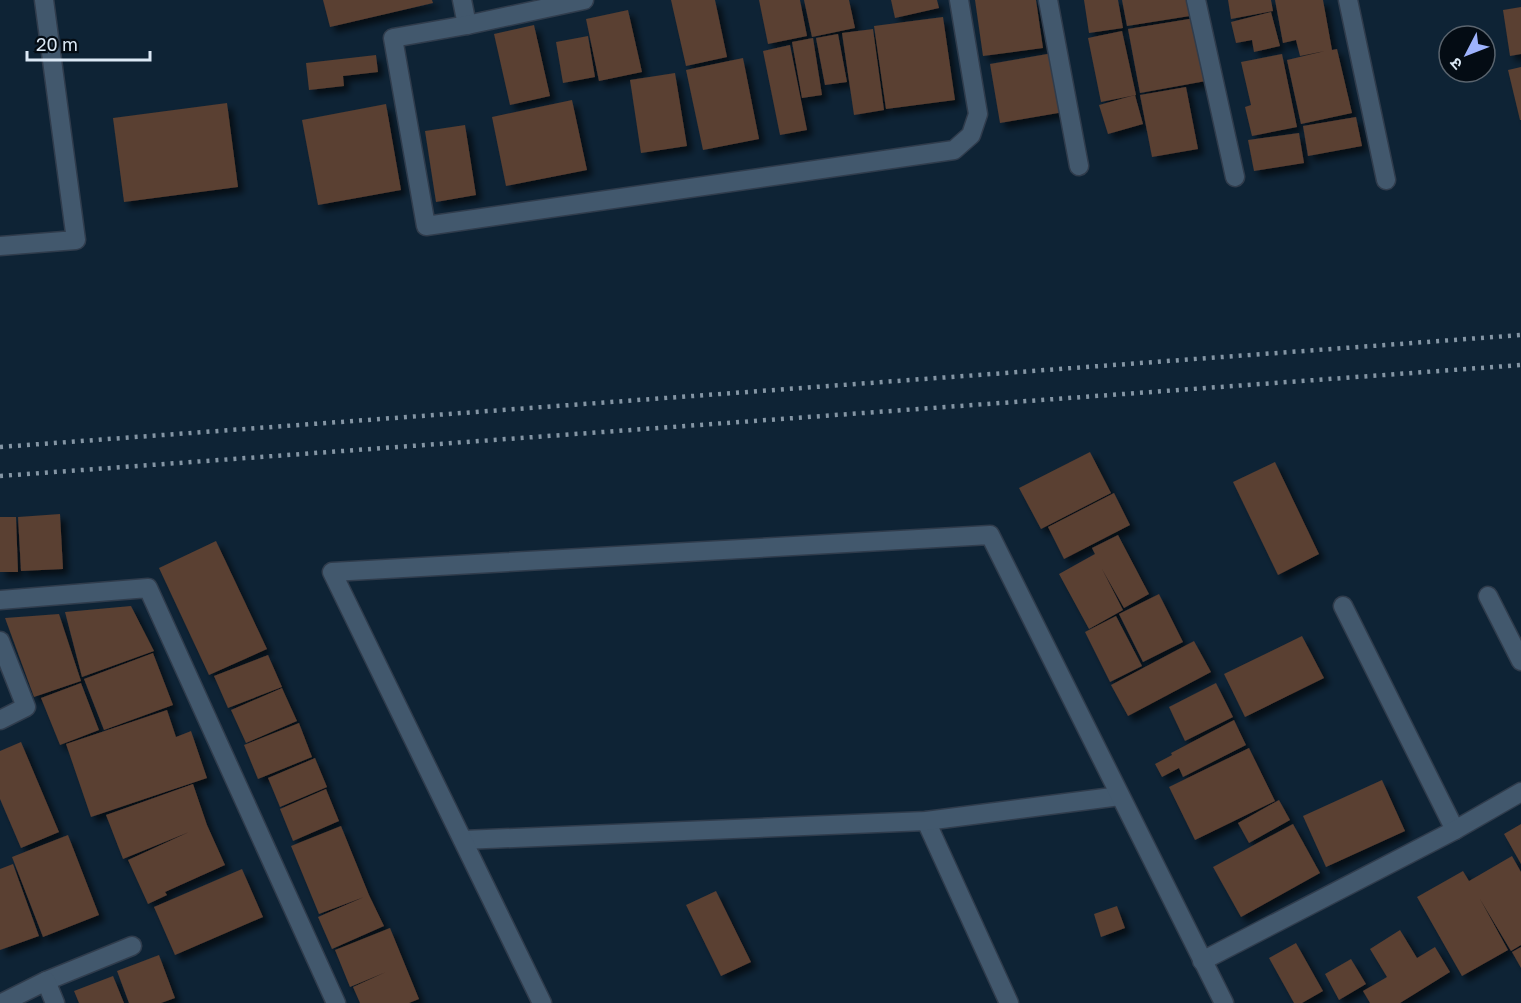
<svg xmlns="http://www.w3.org/2000/svg" width="1521" height="1003" font-family="'Golos Text','Noto Sans Devanagari',sans-serif">
  <style>
    .building { fill: #5a3f31; filter: url(#shadow) }
    .lines { fill: none; stroke-linecap: round; stroke-linejoin: round }
    .street-casing { stroke: #303c4c; stroke-width: 21 }
    .street { stroke: #42586d; stroke-width: 18 }
    .rail { stroke: #8495a4; stroke-width: 4.5; stroke-dasharray: 3 6; stroke-linecap: butt }
  </style>
  <defs>
    <filter id="shadow"><feDropShadow dx="5.5" dy="5.5" stdDeviation="3" flood-color="#0009"/></filter>
  </defs>
  <rect width="100%" height="100%" fill="#0e2335"/>
  <g class="building">
    <polygon points="323,0 432,0 433,3 330,27"/>
    <polygon points="671,0 715,0 727,57 686,66"/>
    <polygon points="759,0 800,0 807,36 768,44"/>
    <polygon points="804,0 849,0 855,28 812,37"/>
    <polygon points="891,0 937,0 939,8 895,18"/>
    <polygon points="975,0 1036,0 1043,48 983,56"/>
    <polygon points="1084,0 1118,0 1123,28 1089,33"/>
    <polygon points="1122,0 1188,0 1190,16 1127,26"/>
    <polygon points="1228,0 1271,0 1273,11 1231,19"/>
    <polygon points="1275,0 1323,0 1332,50 1337,49 1352,113 1301,124 1287,60 1325,51 1300,56 1296,40 1283,43"/>
    <polygon points="1521,7 1521,54 1510,56 1503,10"/>
    <polygon points="628,10 642,72 599,81 586,19"/>
    <polygon points="1271,12 1280,46 1254,52 1252,40 1236,43 1231,22"/>
    <polygon points="943,17 955,100 886,109 874,26"/>
    <polygon points="1195,18 1206,81 1140,93 1128,29"/>
    <polygon points="534,25 550,96 510,105 494,34"/>
    <polygon points="873,29 884,110 854,115 842,33"/>
    <polygon points="1122,31 1136,95 1101,102 1088,38"/>
    <polygon points="838,34 847,82 825,85 816,38"/>
    <polygon points="588,36 595,77 563,83 556,42"/>
    <polygon points="813,38 822,95 802,98 792,42"/>
    <polygon points="790,45 807,130 780,135 763,51"/>
    <polygon points="1053,53 1064,112 1000,123 990,64"/>
    <polygon points="1282,54 1297,127 1252,136 1245,107 1251,105 1241,62"/>
    <polygon points="376,55 378,72 343,76 344,86 309,90 306,63"/>
    <polygon points="743,58 759,139 703,150 686,70"/>
    <polygon points="1521,67 1521,120 1520,120 1508,70"/>
    <polygon points="675,73 687,146 641,153 630,80"/>
    <polygon points="1186,87 1198,149 1152,157 1140,95"/>
    <polygon points="1135,95 1143,124 1108,134 1099,105"/>
    <polygon points="572,100 587,170 506,186 492,117"/>
    <polygon points="227,103 238,187 124,202 113,118"/>
    <polygon points="386,104 401,190 318,205 302,120"/>
    <polygon points="1356,117 1362,146 1308,156 1303,126"/>
    <polygon points="465,125 476,195 436,202 425,131"/>
    <polygon points="1299,133 1304,163 1254,171 1248,140"/>
    <polygon points="1090,452 1111,493 1041,529 1019,488"/>
    <polygon points="1275,462 1319,554 1278,575 1233,482"/>
    <polygon points="1114,493 1130,525 1064,559 1048,527"/>
    <polygon points="60,514 63,569 21,571 18,517"/>
    <polygon points="0,517 16,517 18,572 0,572"/>
    <polygon points="1118,535 1149,594 1124,608 1102,569 1123,610 1089,629 1059,574 1095,554 1092,548"/>
    <polygon points="216,541 267,649 209,675 159,568"/>
    <polygon points="1159,594 1183,642 1143,662 1119,614"/>
    <polygon points="131,606 154,651 82,677 65,612"/>
    <polygon points="59,614 81,681 34,697 5,618"/>
    <polygon points="1116,616 1142,666 1110,682 1085,632"/>
    <polygon points="1302,636 1324,678 1245,717 1224,674"/>
    <polygon points="1194,641 1211,672 1128,716 1111,685"/>
    <polygon points="153,653 173,705 104,730 84,679"/>
    <polygon points="268,655 282,687 228,708 214,676"/>
    <polygon points="81,683 99,730 60,745 41,698"/>
    <polygon points="1216,683 1233,717 1185,741 1169,707"/>
    <polygon points="282,688 297,721 246,743 231,710"/>
    <polygon points="167,710 176,737 191,731 207,778 91,817 66,744"/>
    <polygon points="1234,720 1246,745 1183,777 1179,768 1162,777 1155,764 1172,755 1171,753"/>
    <polygon points="299,723 312,757 258,779 244,745"/>
    <polygon points="21,742 59,832 21,848 0,799 0,751"/>
    <polygon points="1249,748 1275,801 1195,840 1169,787"/>
    <polygon points="315,758 327,787 280,807 268,778"/>
    <polygon points="1382,780 1405,831 1326,867 1303,816"/>
    <polygon points="193,784 207,825 225,865 165,892 167,895 148,904 128,860 189,832 123,859 106,815"/>
    <polygon points="326,789 339,821 293,841 280,809"/>
    <polygon points="1279,800 1290,820 1249,843 1238,823"/>
    <polygon points="1293,824 1320,873 1241,917 1213,867"/>
    <polygon points="1521,824 1521,864 1504,834"/>
    <polygon points="341,826 369,895 384,926 332,949 318,917 364,897 319,914 291,846"/>
    <polygon points="68,835 99,915 43,937 12,857"/>
    <polygon points="1512,856 1521,872 1521,945 1511,951 1480,899 1508,950 1462,976 1417,897 1463,871 1469,881"/>
    <polygon points="13,864 39,936 0,950 0,869"/>
    <polygon points="242,869 263,917 175,955 154,907"/>
    <polygon points="716,891 751,962 721,976 686,905"/>
    <polygon points="1117,906 1125,928 1101,937 1094,914"/>
    <polygon points="390,928 419,999 409,1003 360,1003 353,987 386,972 350,987 335,950"/>
    <polygon points="1400,930 1417,958 1435,947 1450,972 1400,1003 1370,1003 1363,991 1387,977 1370,949"/>
    <polygon points="1296,943 1323,991 1302,1003 1294,1003 1269,958"/>
    <polygon points="1521,947 1521,968 1512,952"/>
    <polygon points="159,955 175,998 161,1003 129,1003 117,971"/>
    <polygon points="1351,959 1366,984 1339,1000 1325,974"/>
    <polygon points="113,976 124,1003 79,1003 74,991"/>
  </g>
  <g class="lines">
    <g class="street-casing">
      <g id="street">
        <polyline points="462,0 467,25"/>
        <polyline points="584,0 467,25 393,38 426,226 954,150 971,135 978,114 959,0"/>
        <polyline points="1048,0 1079,166"/>
        <polyline points="1196,0 1235,177"/>
        <polyline points="1348,0 1386,180"/>
        <polyline points="0,246 76,240 44,0"/>
        <polyline points="1488,596 1521,661"/>
        <polyline points="0,600 148,588 336,1003"/>
        <polyline points="1343,606 1455,830"/>
        <polyline points="0,641 26,707 0,720"/>
        <polyline points="926,821 1009,1003"/>
        <polyline points="463,840 926,821 1120,796"/>
        <polyline points="1202,961 1455,830 1521,792"/>
        <polyline points="46,981 132,946"/>
        <polyline points="2,1003 46,981 55,1003"/>
        <polyline points="542,1003 332,572 990,535 1224,1003"/>
      </g>
    </g>
    <use href="#street" class="street"/>
    <g class="rail">
      <polyline points="0,447 1521,335"/>
      <polyline points="0,476 1521,365"/>
    </g>
  </g>
  <g transform="translate(1467 54) rotate(228)"><circle r="28" fill="#040c14" stroke="#5a646e" stroke-width="1.5"/>
  <path d="M0-4.5L10 22L0 15L-10 22Z" fill="#9eb3fd"/>
  <text y="-9" font-size="16" font-weight="bold" text-anchor="middle" fill="#dbe8f5">उ</text>
  </g>
  <path d="M27 51v9h123v-9" fill="none" stroke="#dbe8f5" stroke-width="3"/>
  <text x="36" y="51" font-size="18" fill="#dbe8f5" stroke="#040c14" stroke-width="4.5" paint-order="stroke">20 m</text>
</svg>
